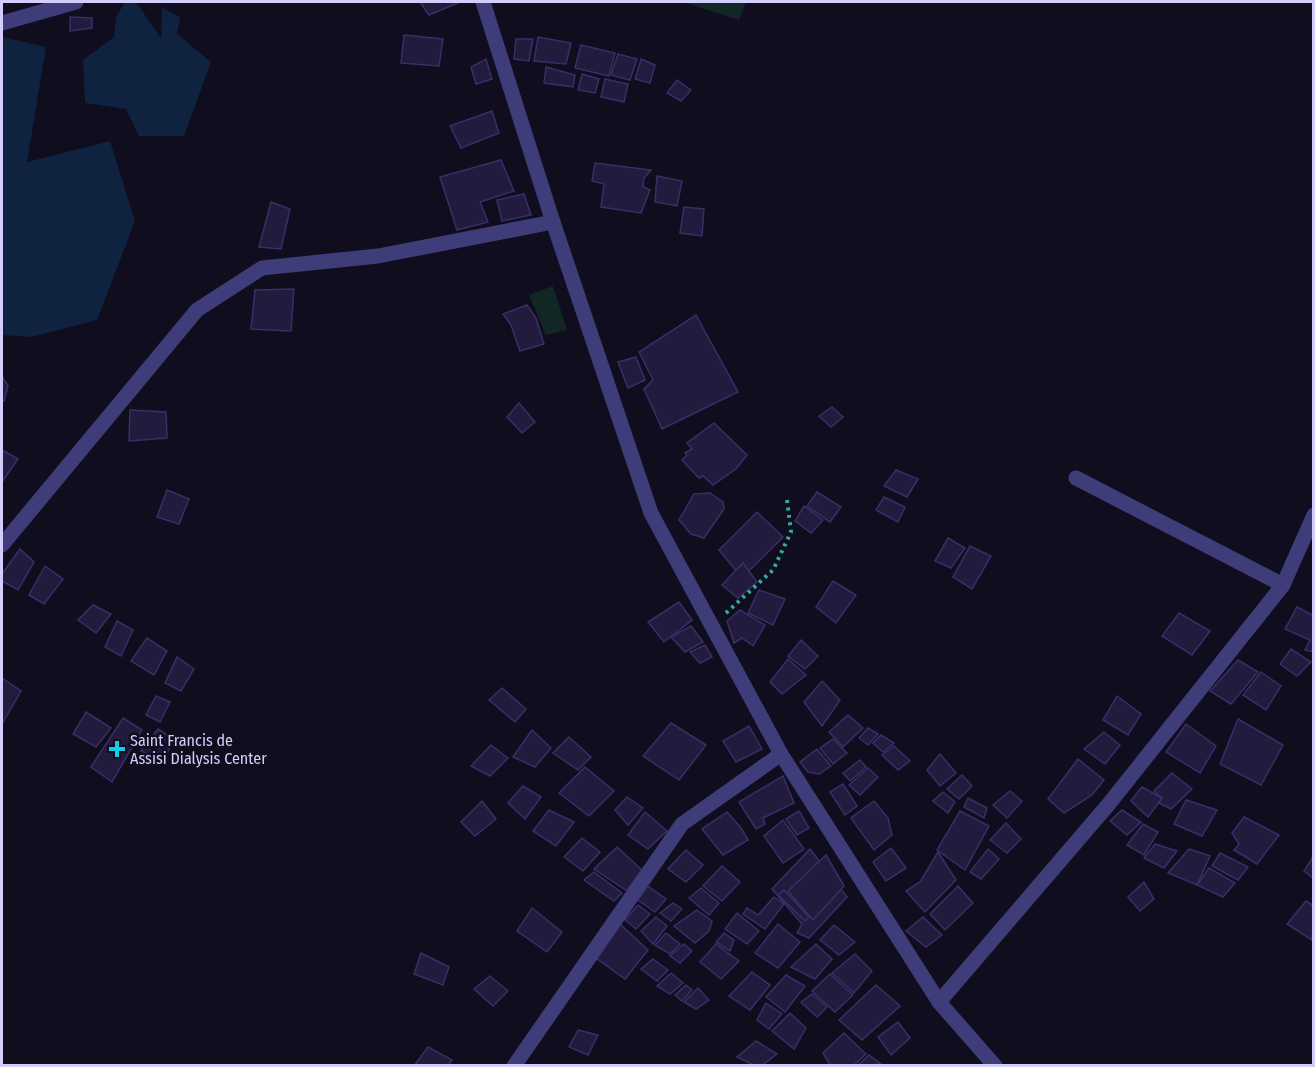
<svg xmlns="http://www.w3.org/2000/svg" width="1315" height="1067" font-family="'Fira Sans Condensed',sans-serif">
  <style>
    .green { fill: #112726 }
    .water { fill: #0f2240 }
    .building { fill: #221b3d; stroke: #3a2e68; stroke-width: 1.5 }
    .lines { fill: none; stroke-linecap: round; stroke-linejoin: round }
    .path { stroke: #35a8a2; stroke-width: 4; stroke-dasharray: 3 4.5; stroke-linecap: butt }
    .minor { stroke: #3e3c79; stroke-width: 15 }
    .poi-dot { fill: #10cee5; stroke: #100d1e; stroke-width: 2 }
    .labels { text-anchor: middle; stroke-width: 5; stroke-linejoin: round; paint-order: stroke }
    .poi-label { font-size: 16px; fill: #d3cdfc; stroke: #100d1e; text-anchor: start }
  </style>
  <rect width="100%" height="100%" fill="#100d1e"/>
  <g class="green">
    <polygon points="683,2 746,2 739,20"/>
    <polygon points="553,286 567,330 546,335 529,295"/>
  </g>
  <g class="water">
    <polygon points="125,2 136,2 161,38 162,7 180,17 177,34 211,62 184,136 139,136 126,109 85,103 83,60 114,37 116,17"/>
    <polygon points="2,37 46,47 27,162 110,141 135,221 97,320 31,337 2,335"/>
  </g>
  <g class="building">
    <polygon points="420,2 460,2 429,15"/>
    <polygon points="70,17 92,18 92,28 70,31"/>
    <polygon points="404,35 443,39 439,66 401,63"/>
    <polygon points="538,37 571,43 566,64 534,61"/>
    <polygon points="516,39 533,39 529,61 514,59"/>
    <polygon points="581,45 615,53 609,76 575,68"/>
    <polygon points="618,54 637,59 630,80 611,75"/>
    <polygon points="486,59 492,79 476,84 471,67"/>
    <polygon points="641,59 655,65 650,83 635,79"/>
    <polygon points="546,67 575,75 573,87 544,83"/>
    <polygon points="582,74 599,79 595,93 578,90"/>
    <polygon points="605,79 628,84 624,102 601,97"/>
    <polygon points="677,80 691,90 681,101 667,93"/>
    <polygon points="492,111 499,133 461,148 450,126"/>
    <polygon points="501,160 514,191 480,202 488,222 457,230 440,177"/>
    <polygon points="595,163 651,170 644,178 643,187 650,190 641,213 601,207 604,184 592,181"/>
    <polygon points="657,176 682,181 677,206 655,202"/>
    <polygon points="524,194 531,215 502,221 497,200"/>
    <polygon points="271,202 290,209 281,249 259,247"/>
    <polygon points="684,207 704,209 702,236 680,233"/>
    <polygon points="294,289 291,331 251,329 255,290"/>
    <polygon points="527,305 536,318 544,344 520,351 511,325 503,314"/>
    <polygon points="696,315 738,392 662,429 644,389 653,380 639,352"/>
    <polygon points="636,357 645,380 628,388 618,362"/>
    <polygon points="2,376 8,386 4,401 2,401"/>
    <polygon points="519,403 535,422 522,433 507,417"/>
    <polygon points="832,407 843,417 831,427 819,416"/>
    <polygon points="130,410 166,412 167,438 129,441"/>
    <polygon points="714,423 747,455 736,469 713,485 703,476 699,478 682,460 687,455 685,453 692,449 687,443"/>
    <polygon points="2,450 18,459 2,482"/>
    <polygon points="896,470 918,479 907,497 884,486"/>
    <polygon points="167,490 189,499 179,524 157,517"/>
    <polygon points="817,492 841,507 830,522 807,506"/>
    <polygon points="710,493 723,502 724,509 704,538 691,534 679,520 694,494"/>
    <polygon points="884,497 905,507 898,522 876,510"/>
    <polygon points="804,506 823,520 811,533 795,521"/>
    <polygon points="757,512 783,537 742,578 719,550"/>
    <polygon points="948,538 965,548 951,568 935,561"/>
    <polygon points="970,546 991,556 972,589 953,577"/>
    <polygon points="20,549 34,562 18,590 2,581 2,574"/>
    <polygon points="743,563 757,582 738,598 722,585"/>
    <polygon points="45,566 63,579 44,604 29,595"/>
    <polygon points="833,581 856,595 836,623 816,607"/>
    <polygon points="759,590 785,599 773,625 748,613"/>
    <polygon points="679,602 692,620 664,642 648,622"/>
    <polygon points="93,605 111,614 96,633 78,620"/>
    <polygon points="1297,607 1314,616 1314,652 1305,650 1310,640 1285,629"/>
    <polygon points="740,610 765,625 753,646 742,638 734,643 727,621"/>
    <polygon points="1179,613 1210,631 1192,655 1162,636"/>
    <polygon points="117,621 133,630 121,656 105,647"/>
    <polygon points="691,626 703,642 685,652 671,637"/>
    <polygon points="147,638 167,651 154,675 131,661"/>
    <polygon points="801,640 818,656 805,669 788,656"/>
    <polygon points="705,645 712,657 700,663 690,652"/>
    <polygon points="1291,649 1311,662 1297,676 1280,664"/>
    <polygon points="177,657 194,669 181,691 165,683"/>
    <polygon points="788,659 806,675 782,694 770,682"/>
    <polygon points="1238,660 1258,672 1231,704 1210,691"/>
    <polygon points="1261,672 1281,686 1266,710 1243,695"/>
    <polygon points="2,678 21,691 2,724"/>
    <polygon points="822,681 840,700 822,726 804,702"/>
    <polygon points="502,688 526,709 515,722 489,700"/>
    <polygon points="156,696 170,702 160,722 146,715"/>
    <polygon points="1117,696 1141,714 1128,735 1103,720"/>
    <polygon points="86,712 111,728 96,747 73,734"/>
    <polygon points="848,715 863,728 843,747 829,732"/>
    <polygon points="123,718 142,730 112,782 91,767"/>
    <polygon points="1238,719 1283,745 1261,785 1220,764"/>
    <polygon points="671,723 706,745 679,780 643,756"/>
    <polygon points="1186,724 1216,746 1200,773 1166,752"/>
    <polygon points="749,726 762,749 736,762 723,741"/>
    <polygon points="868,728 878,734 868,745 859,738"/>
    <polygon points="158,729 175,740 161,762 141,751"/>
    <polygon points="532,730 551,748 535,767 513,757"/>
    <polygon points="1104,732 1120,745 1105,764 1084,749"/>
    <polygon points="881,735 894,743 883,752 873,743"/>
    <polygon points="569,737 591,757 578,770 553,753"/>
    <polygon points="833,739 847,753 833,764 820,748"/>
    <polygon points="491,745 508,758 490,776 471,766"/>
    <polygon points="894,746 910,761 898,770 882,755"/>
    <polygon points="817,749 831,766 819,774 808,772 800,762"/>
    <polygon points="940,754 956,773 940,786 927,770"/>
    <polygon points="1078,759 1104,780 1092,795 1064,813 1048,799"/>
    <polygon points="860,760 866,767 850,781 843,773"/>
    <polygon points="585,767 614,791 589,816 559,793"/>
    <polygon points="868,768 878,777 860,795 849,785"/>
    <polygon points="1172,773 1192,789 1171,809 1159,803 1162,798 1154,791"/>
    <polygon points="962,775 972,786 959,799 947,789"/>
    <polygon points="783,776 794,803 763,818 765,824 756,829 739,802"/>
    <polygon points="843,784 857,806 845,815 830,792"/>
    <polygon points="523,786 541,797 525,819 508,803"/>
    <polygon points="1142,787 1162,798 1148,817 1131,801"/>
    <polygon points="1010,791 1022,801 1007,818 993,805"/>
    <polygon points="943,792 955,802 948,813 933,801"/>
    <polygon points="627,797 643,808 628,825 615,810"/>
    <polygon points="968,798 987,808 984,818 964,807"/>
    <polygon points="1186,800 1217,810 1202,836 1174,824"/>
    <polygon points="482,801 496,819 475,836 461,822"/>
    <polygon points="874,801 888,818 892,835 874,850 851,818"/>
    <polygon points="549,810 574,822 556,846 533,831"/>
    <polygon points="1122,810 1141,822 1127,835 1110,821"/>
    <polygon points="799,811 809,828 797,835 786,819"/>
    <polygon points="960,811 989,826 965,870 937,850"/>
    <polygon points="645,812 667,831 648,849 628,835"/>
    <polygon points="727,812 741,828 748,840 723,855 702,829"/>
    <polygon points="1244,817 1279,835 1257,864 1234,850 1239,844 1232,833"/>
    <polygon points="783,820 804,849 783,863 764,836"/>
    <polygon points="1006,823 1021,839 1007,853 990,840"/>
    <polygon points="1143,824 1158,832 1144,855 1127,845"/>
    <polygon points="582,838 600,852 583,871 564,857"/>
    <polygon points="1155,844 1177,851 1164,868 1144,858"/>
    <polygon points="617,847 642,870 627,891 594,869"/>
    <polygon points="891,848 906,868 886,881 873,862"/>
    <polygon points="810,849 847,897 809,938 797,933 802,924 772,889"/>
    <polygon points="988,849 999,859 981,879 970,872"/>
    <polygon points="1189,849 1210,856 1197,885 1168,873"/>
    <polygon points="686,850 703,865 686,882 668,869"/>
    <polygon points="938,852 956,880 925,912 906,891 920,882"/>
    <polygon points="1220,853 1248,867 1238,880 1212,866"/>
    <polygon points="826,855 844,886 813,920 788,891"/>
    <polygon points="1314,855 1314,879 1304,871"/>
    <polygon points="722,866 740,882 722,901 703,886"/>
    <polygon points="1209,868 1235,883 1223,897 1197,885"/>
    <polygon points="594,872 622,893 614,901 584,880"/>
    <polygon points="1144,882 1154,899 1140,911 1128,897"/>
    <polygon points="645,884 666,899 655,912 635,898"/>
    <polygon points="958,886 973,903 945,930 930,914"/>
    <polygon points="701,888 719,903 709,915 689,898"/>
    <polygon points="784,890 809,917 805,921 778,895"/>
    <polygon points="774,897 784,904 765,929 743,914 747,908 758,915"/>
    <polygon points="1306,901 1314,906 1312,940 1287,924"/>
    <polygon points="673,903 682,909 671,921 660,913"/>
    <polygon points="638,905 650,914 636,929 625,920"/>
    <polygon points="532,908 562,932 547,952 517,931"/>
    <polygon points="697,910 712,921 709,931 695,943 674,926"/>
    <polygon points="737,913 759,931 747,944 725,929"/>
    <polygon points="656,917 667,926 653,944 641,931"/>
    <polygon points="923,917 942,935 926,947 906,931"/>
    <polygon points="620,924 648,950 625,979 596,958"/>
    <polygon points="778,924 800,942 778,968 755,953"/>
    <polygon points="834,925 855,942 839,955 820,940"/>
    <polygon points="666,933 680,944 670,954 655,945"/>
    <polygon points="724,933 734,940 730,951 716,942"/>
    <polygon points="684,944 692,951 680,963 670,956"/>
    <polygon points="716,944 739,961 721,979 700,962"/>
    <polygon points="816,944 832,959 815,979 791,967"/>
    <polygon points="421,953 449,967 443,985 414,974"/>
    <polygon points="855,954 872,971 854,993 832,973"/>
    <polygon points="653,959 668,970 657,981 641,969"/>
    <polygon points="752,972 770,985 750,1010 729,996"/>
    <polygon points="671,973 683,983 670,994 657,986"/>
    <polygon points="830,974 853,995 835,1012 812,991"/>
    <polygon points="786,975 805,986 785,1012 766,997"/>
    <polygon points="490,976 508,991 493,1006 474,989"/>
    <polygon points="686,985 692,990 682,1001 675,995"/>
    <polygon points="876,985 900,1006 862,1040 839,1020"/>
    <polygon points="698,988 709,1000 696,1009 684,1002"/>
    <polygon points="812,994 827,1007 817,1017 801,1002"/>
    <polygon points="766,1003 782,1014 769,1029 757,1020"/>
    <polygon points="790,1013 806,1028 794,1049 772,1031"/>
    <polygon points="898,1022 910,1038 891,1055 878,1037"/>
    <polygon points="578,1030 598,1035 588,1055 569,1047"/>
    <polygon points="844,1033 866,1054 853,1066 830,1065 823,1053"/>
    <polygon points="756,1041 777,1054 761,1066 756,1066 737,1057"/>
    <polygon points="428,1047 452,1060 448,1066 414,1066"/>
    <polygon points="869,1055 881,1064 857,1066"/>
  </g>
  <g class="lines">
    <polyline class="path" points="726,613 773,570 791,532 787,500"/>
    <g class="minor">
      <polyline points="483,2 553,222 651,513 781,754 939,1002 995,1066"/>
      <polyline points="2,23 76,2"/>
      <polyline points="1076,478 1283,585"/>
      <polyline points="2,545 197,310 262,268 378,256 553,222"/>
      <polyline points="939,1002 1108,805 1283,585 1314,515"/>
      <polyline points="514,1066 682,824 781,754"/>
    </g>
  </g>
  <path class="poi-dot" d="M114 740h6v6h6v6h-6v6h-6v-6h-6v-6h6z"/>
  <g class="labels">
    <g class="poi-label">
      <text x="130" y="746">Saint Francis de<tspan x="130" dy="18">Assisi Dialysis Center</tspan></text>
    </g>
  </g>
  <rect width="1315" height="1067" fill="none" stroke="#d3cdfc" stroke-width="6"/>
</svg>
